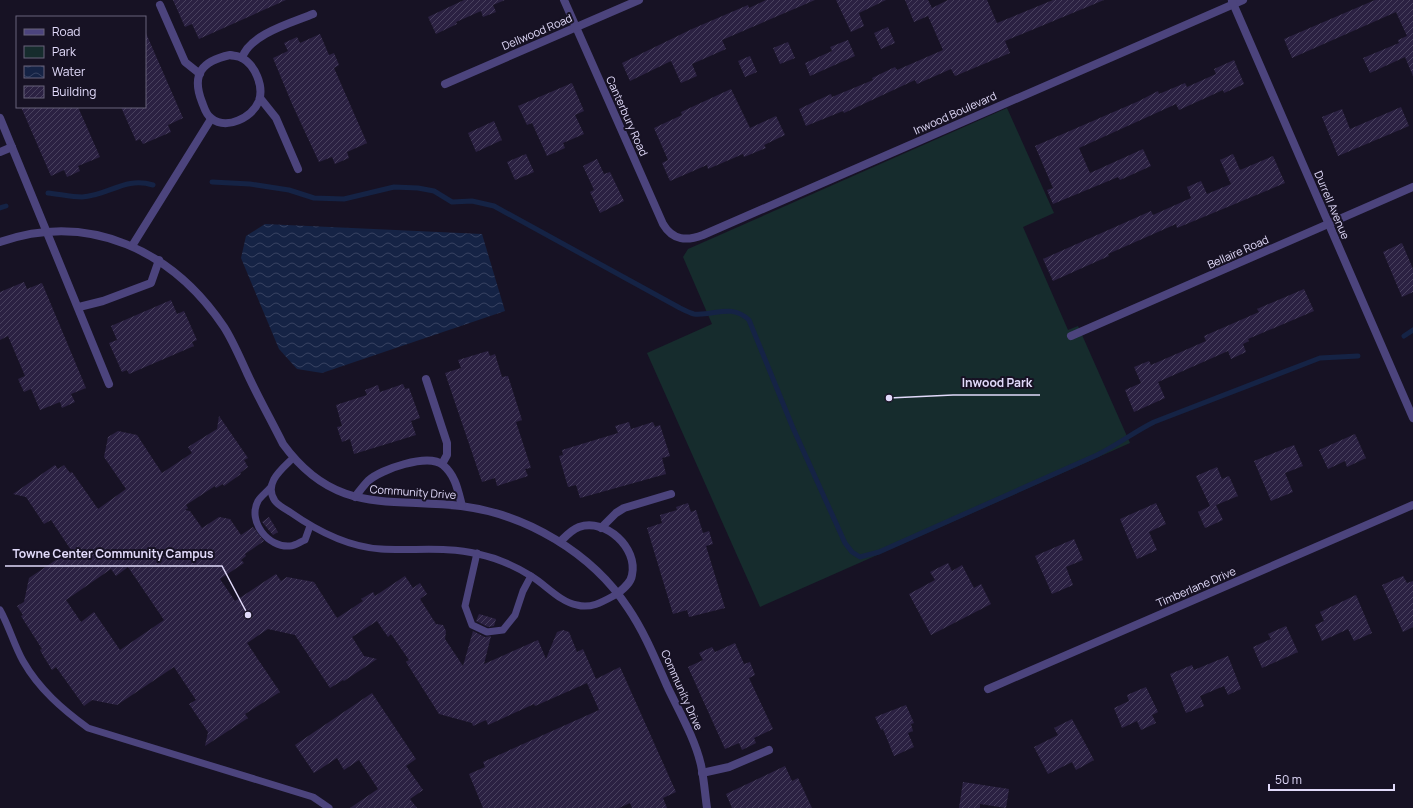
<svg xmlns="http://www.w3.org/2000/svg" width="1413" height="808" font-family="Manrope,sans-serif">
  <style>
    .green { fill: #162c2d }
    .water { fill: url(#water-waves) }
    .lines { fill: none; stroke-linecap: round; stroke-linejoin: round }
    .stream { stroke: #152345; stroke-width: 5 }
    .building { fill: url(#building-hatch); fill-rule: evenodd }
    .service { stroke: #4c447d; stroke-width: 7 }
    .minor { stroke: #4c447d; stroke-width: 8 }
    .labels { text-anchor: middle; stroke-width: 4; stroke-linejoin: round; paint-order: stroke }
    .street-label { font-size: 11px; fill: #e1dafa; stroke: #171224 }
    .leader { fill: none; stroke: #e1dafa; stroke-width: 1.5 }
    .callout-dot { fill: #e1dafa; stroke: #171224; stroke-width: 1.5 }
    .callout-label { font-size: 12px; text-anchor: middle; font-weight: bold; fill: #e1dafa; stroke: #171224; stroke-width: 4; stroke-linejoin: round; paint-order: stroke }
  </style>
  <defs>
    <pattern id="water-waves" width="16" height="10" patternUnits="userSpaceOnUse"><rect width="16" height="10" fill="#152345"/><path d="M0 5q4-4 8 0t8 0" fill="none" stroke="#374261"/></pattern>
    <pattern id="building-hatch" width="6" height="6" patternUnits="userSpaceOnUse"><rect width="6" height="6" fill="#2b2142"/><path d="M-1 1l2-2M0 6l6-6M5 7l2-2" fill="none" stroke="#49415e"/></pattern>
  </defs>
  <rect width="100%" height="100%" fill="#171224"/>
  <polygon class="green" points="1007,108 1054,213 1023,227 1068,330 1078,326 1130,443 760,607 647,353 712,324 683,257 688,249"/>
  <polygon class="water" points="265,224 482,234 505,311 322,373 297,369 279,349 241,258 246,236"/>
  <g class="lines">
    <g class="stream">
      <path d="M 212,182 L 250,184 L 289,190 L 314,198 L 344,199 L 394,187 L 418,188 L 434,191 L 452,202 L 472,201 L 494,206 L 680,308 C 684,310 690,313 694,314 C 715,316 731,303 749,320 L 793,428 L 845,543 L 852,552 L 860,557 L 879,552 L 1097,455 C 1117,445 1134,432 1154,422 L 1320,358 L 1358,356"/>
      <path d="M 48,193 C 59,194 71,197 82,197 C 108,196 125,176 153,185"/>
      <polyline points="0,208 6,206"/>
      <polyline points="1404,336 1413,330"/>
    </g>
  </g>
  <g class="building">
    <polygon points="173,0 286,0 199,39 192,24 185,27"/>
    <polygon points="464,0 505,0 493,5 496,12 483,17 481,11 456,22 457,24 436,34 428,17"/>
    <polygon points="766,0 815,0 722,40 726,49 692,64 697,76 681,83 671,61 630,81 622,63 692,29 748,5 749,8"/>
    <polygon points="836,0 886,0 859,13 864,26 851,32"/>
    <polygon points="905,0 928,0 932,8 948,0 987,0 997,23 1053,0 1104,0 1005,41 1010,53 955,76 951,69 917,84 915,80 844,113 843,111 806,126 799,109 831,94 832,97 873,80 872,78 895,67 897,70 943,50 928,16 914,22"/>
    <polygon points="1375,0 1413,0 1413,76 1405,57 1370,73 1363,58 1399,43 1398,40 1407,36 1396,12 1292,58 1284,39"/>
    <polygon points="888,27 895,43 881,49 874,33"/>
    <polygon points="145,31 183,118 168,125 171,132 143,144 140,139 136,141 121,107 145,107"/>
    <polygon points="320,34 329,55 334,53 339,65 334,68 367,143 347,152 349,158 335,164 332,157 319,162 292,104 273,58 288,51 284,43 297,37 300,43"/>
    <polygon points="848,40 855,56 810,76 805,63 832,51 830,47"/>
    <polygon points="788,42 795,58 780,64 773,48"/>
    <polygon points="750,56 757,72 745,77 738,61"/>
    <polygon points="1234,60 1244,84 1224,93 1223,90 1179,110 1176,104 1079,148 1090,173 1143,149 1151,166 1120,180 1118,177 1053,204 1047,190 1053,188 1035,146 1139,101 1158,91 1159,94 1185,83 1187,87 1216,74 1214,69"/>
    <polygon points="572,83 584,111 575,115 584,134 563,143 565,148 547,156 532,123 527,125 518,106"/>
    <polygon points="731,89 750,128 776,116 785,135 764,145 766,148 744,157 743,154 708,169 707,165 670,181 662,163 668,160 654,128 682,115 681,112"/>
    <polygon points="21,107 78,107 100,157 78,166 80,171 67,177 64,170 51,176"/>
    <polygon points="1401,107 1409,126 1338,156 1322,117 1342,109 1350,129"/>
    <polygon points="494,121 502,140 476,152 468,133"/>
    <polygon points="526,154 534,172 515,180 507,162"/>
    <polygon points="1233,154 1240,170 1273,156 1285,183 1177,228 1176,224 1108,254 1109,256 1053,281 1043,259 1151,211 1153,215 1191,198 1187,187 1201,181 1207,194 1231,184 1220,160"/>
    <polygon points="597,159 604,174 610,172 624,201 600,213 590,192 594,190 583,166"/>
    <polygon points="1402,243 1413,269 1413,292 1402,297 1383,252"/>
    <polygon points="24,282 27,289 42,283 86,388 71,394 75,402 62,408 60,402 40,410 31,389 24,392 18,379 25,376 8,336 0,340 0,292"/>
    <polygon points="1304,289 1314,311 1248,339 1249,341 1243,344 1246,352 1231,359 1228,351 1158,382 1165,398 1134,412 1125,390 1141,383 1134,367 1149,361 1151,365 1206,341 1204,336 1259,312 1257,309"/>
    <polygon points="171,300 177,314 184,311 197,340 192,342 194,346 129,374 127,370 122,372 109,343 117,340 111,326"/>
    <polygon points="488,351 490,356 495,354 502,377 508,376 522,420 516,422 531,468 525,469 528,476 497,486 495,478 482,482 445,373 461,368 458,360"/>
    <polygon points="403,384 405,389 409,388 420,418 411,421 416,435 354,454 350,439 342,442 337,427 342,426 336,405 367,395 365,390 378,385 380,392"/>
    <path d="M 219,416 L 248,458 L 244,460 L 248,467 L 240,473 L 241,474 L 224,486 L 223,484 L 216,488 L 215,486 L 186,505 L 188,508 L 185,510 L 190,511 L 202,528 L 219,517 L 230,519 L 241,535 L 253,527 L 264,541 L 245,554 L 246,556 L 241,560 L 244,563 L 220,579 L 235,601 L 276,574 L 281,581 L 287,577 L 314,582 L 337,618 L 363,601 L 361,599 L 373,592 L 375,596 L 405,576 L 413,588 L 420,583 L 427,594 L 420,599 L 436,624 L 443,625 L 446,631 L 445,639 L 463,666 L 473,631 L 485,637 L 491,636 L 484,664 L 538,640 L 546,659 L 557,632 L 563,630 L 569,632 L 577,652 L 583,649 L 596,679 L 620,667 L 676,792 L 663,798 L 667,808 L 632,808 L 630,803 L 619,808 L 483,808 L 469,774 L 485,767 L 483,762 L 599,710 L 587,683 L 535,706 L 534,704 L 488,725 L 486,720 L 473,726 L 472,723 L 439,714 L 406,662 L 409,660 L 391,634 L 388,637 L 377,621 L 352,637 L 364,656 L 377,659 L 344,681 L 343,680 L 330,688 L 295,635 L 268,629 L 247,643 L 280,692 L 245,714 L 248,718 L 205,746 L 208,732 L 189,704 L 196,700 L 174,667 L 117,705 L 92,700 L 84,706 L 56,667 L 52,670 L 44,657 L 40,650 L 42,649 L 21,616 L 23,615 L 17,606 L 24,602 L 29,578 L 71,550 L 51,520 L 44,524 L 26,497 L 13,494 L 55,465 L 58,469 L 64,465 L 70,473 L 72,472 L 98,509 L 126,489 L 104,457 L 108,437 L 118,431 L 137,435 L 162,473 L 192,453 L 188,447 L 217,429 ZM 128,567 L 164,620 L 120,650 L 94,612 L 81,622 L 66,600 L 111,569 L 116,576 Z"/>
    <polygon points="629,422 631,429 653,422 655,427 660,425 670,456 662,458 666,474 580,498 576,485 568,487 559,456 563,455 562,450 618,433 615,426"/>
    <polygon points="1355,434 1366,458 1347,467 1345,461 1328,469 1319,450"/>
    <polygon points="1294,445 1303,466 1285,473 1293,492 1271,501 1254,461"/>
    <polygon points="1217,467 1222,479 1229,476 1238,496 1216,505 1223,520 1205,528 1198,512 1210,506 1196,476"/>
    <polygon points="688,503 691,512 696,510 703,533 709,531 713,544 706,546 725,608 689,617 687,610 673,614 647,528 662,523 660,515 677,510 676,507"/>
    <polygon points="1156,503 1166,524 1149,532 1157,550 1137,559 1120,519"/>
    <polygon points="269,517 278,532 273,535 262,522"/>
    <polygon points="1074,539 1083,560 1066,567 1073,585 1052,594 1035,556"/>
    <polygon points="948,563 952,571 962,565 974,588 981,584 991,604 931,635 909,594 935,580 930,572"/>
    <polygon points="1403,576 1407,583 1413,581 1413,627 1403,632 1382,585"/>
    <polygon points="1356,595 1372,633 1354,641 1348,629 1322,641 1315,625 1324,621 1320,612"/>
    <polygon points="479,614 496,619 494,626 488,627 476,621"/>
    <polygon points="1286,626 1298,652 1262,668 1253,647 1271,639 1268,634"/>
    <polygon points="735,643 744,664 750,662 755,675 749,678 773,729 754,738 756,743 742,750 739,743 725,749 688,667 703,660 699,653 712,647 715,652"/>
    <polygon points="1228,656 1241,689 1228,695 1224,686 1200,696 1204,706 1186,713 1170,674 1192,665 1194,670"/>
    <polygon points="1146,687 1158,712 1152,715 1156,723 1141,730 1137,721 1122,728 1114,708 1129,701 1127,695"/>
    <polygon points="372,693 416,759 406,766 423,790 410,799 417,808 350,808 378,789 359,760 344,770 337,758 314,773 295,745"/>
    <polygon points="906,705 914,723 911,724 913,731 908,733 914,747 894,756 883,729 881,730 875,717"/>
    <polygon points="1072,719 1094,760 1076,770 1072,762 1048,774 1034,747 1058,735 1054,728"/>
    <polygon points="785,766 792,781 798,778 812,808 732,808 726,794"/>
    <polygon points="963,782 1009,789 1006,808 980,804 980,808 959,808"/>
  </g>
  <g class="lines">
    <g class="service">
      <path d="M 293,458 C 282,469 263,483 275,501 C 278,505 285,509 290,512 C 317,531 347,547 381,549 C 413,551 447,546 478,554 C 497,558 515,566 531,576 C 546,585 560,602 577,605 C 592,609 604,601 617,594"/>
      <path d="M 271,487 C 267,492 261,496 258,501 C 247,521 268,548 290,546 C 295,546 300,542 305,540 L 310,526"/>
      <polyline points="477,553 465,606 472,625 487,632 503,630 515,615 523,591 531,576"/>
      <path d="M 0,610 C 9,626 14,645 23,661 C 39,689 62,709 88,728 L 313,797 L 329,808"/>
    </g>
    <g class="minor">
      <path d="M 564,0 L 663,224 C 673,241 687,241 703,235 L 1243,0"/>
      <polyline points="1232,1 1413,418"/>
      <polyline points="160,5 185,62 200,74"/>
      <path d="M 230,55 C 234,56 239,56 242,58 C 255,65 264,86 259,101 C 252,117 227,131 211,118 C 206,115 204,107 202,102 C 191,74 202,61 230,55 Z"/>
      <path d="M 242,58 C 250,34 291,23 313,14"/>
      <polyline points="445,84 639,0"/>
      <polyline points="260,98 276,118 298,169"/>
      <polyline points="0,118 109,384"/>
      <polyline points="0,152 12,147"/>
      <path d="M 0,242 C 90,211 173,251 224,327 C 233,341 240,358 247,373 C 258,397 271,420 283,444 C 334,514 386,498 461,506 C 526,514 592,553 628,608 C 645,633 656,661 668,688 C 680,713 695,739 701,765 C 704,779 705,794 707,808"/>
      <polyline points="132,246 211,119"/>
      <polyline points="79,307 103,301 151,283 159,260"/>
      <polyline points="1071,336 1413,187"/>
      <polyline points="426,379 447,443 447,455 442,464"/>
      <path d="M 355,497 C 359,492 363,486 368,481 C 381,469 428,453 443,465 C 456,476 458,491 462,506"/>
      <polyline points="601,528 616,513 624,508 671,494"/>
      <path d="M 560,542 C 566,536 571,530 579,527 C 606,518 638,548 632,575 C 631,583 623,589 617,594"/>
      <polyline points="988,689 1413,505"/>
      <polyline points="702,773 729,767 769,750"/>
    </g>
  </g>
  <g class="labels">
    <g class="street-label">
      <text transform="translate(537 32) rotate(-23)" y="4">Dellwood Road</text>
      <text transform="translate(955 113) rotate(-24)" y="4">Inwood Boulevard</text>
      <text transform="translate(627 116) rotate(66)" y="4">Canterbury Road</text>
      <text transform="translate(1332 205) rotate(67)" y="4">Durrell Avenue</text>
      <text transform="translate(1238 252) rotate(-24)" y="4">Bellaire Road</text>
      <text transform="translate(413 492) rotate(4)" y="4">Community Drive</text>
      <text transform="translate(1196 587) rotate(-23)" y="4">Timberlane Drive</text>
      <text transform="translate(682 690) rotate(66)" y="4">Community Drive</text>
    </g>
  </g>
  <path class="leader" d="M889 398L953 395H1040M248 615L222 566H5"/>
  <g class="callout-dot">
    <circle cx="889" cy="398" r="4"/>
    <circle cx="248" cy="615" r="4"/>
  </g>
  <g class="callout-label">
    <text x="997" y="387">Inwood Park</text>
    <text x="113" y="558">Towne Center Community Campus</text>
  </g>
  <rect x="16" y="16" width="130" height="92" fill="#171224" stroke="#68627a"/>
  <rect x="24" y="29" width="20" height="6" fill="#4c447d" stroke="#68627a"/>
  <text x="52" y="36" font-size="12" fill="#e1dafa">Road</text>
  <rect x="24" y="46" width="20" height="12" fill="#162c2d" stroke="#68627a"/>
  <text x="52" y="56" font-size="12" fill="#e1dafa">Park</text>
  <rect x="24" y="66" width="20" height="12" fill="url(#water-waves)" stroke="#68627a"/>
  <text x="52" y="76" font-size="12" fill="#e1dafa">Water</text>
  <rect x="24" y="86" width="20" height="12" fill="url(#building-hatch)" stroke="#68627a"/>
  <text x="52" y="96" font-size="12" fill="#e1dafa">Building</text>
  <path d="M1269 784v6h125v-6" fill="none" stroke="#e1dafa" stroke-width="2"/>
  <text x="1275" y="784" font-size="12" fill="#e1dafa" stroke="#171224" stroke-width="3" paint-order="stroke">50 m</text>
</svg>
